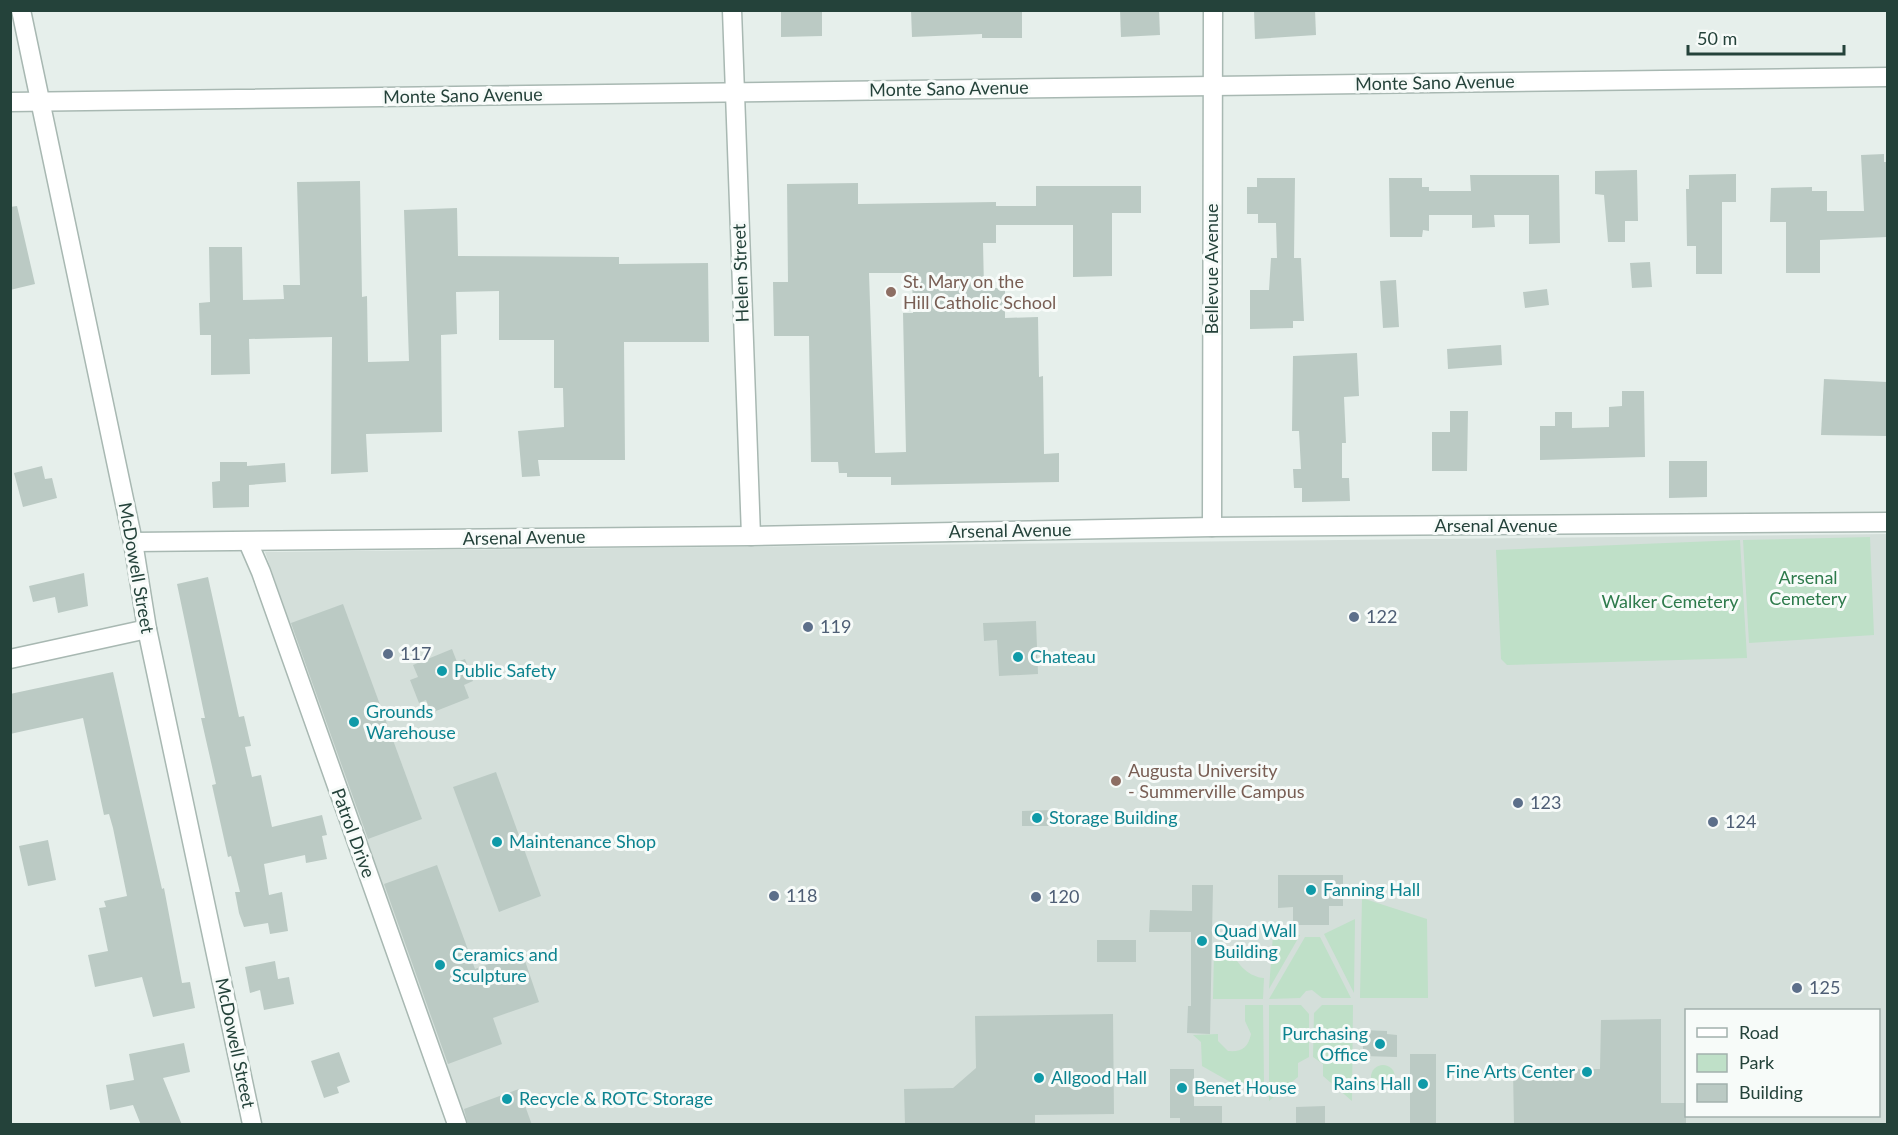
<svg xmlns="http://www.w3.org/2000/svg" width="1898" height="1135" font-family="Lato,sans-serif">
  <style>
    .built { fill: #d4dfda; fill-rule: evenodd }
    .green { fill: #bfe0c8 }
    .building { fill: #bbcac4; fill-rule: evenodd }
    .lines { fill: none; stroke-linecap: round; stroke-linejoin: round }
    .minor-casing { stroke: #a8b8b2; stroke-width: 21 }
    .minor { stroke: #fff; stroke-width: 18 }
    .education-dot { fill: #8d6e63; stroke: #f7fbf9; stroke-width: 2 }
    .service-dot { fill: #5c6f8a; stroke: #f7fbf9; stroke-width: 2 }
    .culture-dot { fill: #0f9aa8; stroke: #f7fbf9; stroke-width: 2 }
    .labels { text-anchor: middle; stroke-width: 6; stroke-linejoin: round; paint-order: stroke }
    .street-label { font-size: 18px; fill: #24423a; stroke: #f7fbf9 }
    .education-label { font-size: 18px; fill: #785e54; stroke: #f7fbf9; text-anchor: start }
    .park-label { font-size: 18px; fill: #2d7a4b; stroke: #f7fbf9 }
    .service-label { font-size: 18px; fill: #4e5e75; stroke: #f7fbf9; text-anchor: start }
    .culture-label { font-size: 18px; fill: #0d838f; stroke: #f7fbf9; text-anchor: start }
  </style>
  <rect width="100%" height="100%" fill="#e6efeb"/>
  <path class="built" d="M 1887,534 L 1887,1124 L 464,1124 L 265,552 ZM 1686,1010 L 1878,1010 L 1878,1116 L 1686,1116 Z"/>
  <g class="green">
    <polygon points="1870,537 1874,635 1749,643 1743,540"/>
    <polygon points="1740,540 1747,658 1507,665 1501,659 1496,550"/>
    <polygon points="1362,898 1427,919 1428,998 1360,998"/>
    <polygon points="1355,919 1354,993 1324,934"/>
    <polygon points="1273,934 1300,935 1269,989"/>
    <polygon points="1305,937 1320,937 1351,998 1322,998 1312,990 1306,991 1300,998 1269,999"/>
    <path d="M 1214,951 L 1232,952 C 1238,965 1249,977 1264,978 L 1263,999 L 1213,999 Z"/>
    <path d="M 1245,1005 L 1263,1005 L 1264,1082 L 1232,1083 L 1202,1066 L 1201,1042 L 1193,1035 L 1218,1034 L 1218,1041 L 1228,1051 C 1242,1052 1248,1048 1251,1034 L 1245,1021 Z"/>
    <polygon points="1269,1005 1301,1005 1309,1014 1309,1057 1298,1063 1298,1077 1269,1101"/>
    <polygon points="1322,1005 1353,1005 1352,1101 1323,1076 1323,1064 1313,1057 1314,1013"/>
    <circle cx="1383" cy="1077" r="12"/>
  </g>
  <g class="building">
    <polygon points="781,10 822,10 822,36 781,37"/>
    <polygon points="911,10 1022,10 1022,38 982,38 982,34 912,37"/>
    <polygon points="1120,10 1159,10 1160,35 1121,37"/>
    <polygon points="1254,10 1315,10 1316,35 1255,39"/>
    <polygon points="1884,154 1884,162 1887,162 1887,237 1820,240 1820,273 1786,273 1786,222 1770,222 1771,188 1812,187 1812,191 1827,191 1827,211 1864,211 1861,155"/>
    <polygon points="1637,170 1638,221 1625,221 1625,242 1608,242 1604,195 1595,194 1595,171"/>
    <polygon points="1736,174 1736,202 1722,202 1722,274 1696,274 1696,246 1687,246 1686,189 1689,189 1689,175"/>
    <polygon points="1470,175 1559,175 1560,243 1529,244 1529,215 1494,215 1495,227 1472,228 1472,215 1429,215 1429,231 1423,230 1422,237 1390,237 1389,178 1422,178 1422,187 1429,187 1429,191 1471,191"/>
    <polygon points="1257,178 1295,178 1294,258 1301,258 1304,321 1293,321 1293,328 1250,329 1250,290 1269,290 1271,258 1277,258 1276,223 1258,223 1258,214 1247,214 1247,187 1257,187"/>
    <polygon points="360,181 362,297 367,296 368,362 409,361 404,210 457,208 458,256 619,257 619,264 708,263 709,342 624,342 625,460 538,460 540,476 522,477 518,431 564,427 563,388 554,388 554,340 499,340 499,291 456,292 457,334 441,335 442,432 366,434 368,472 331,474 332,337 249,339 250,374 211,375 211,335 200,335 199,303 210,302 209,247 242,247 243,300 284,299 283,285 300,285 297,182"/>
    <path d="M 858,183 L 858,204 L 996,202 L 996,206 L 1036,206 L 1036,186 L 1141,186 L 1141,213 L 1112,213 L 1112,276 L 1073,277 L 1073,225 L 996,225 L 996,243 L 983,243 L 984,288 L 1005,288 L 1005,318 L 1038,317 L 1039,377 L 1043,376 L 1044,454 L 1059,453 L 1059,482 L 891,485 L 891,477 L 847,477 L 847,473 L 839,473 L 838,462 L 811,462 L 809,336 L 774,336 L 773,282 L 788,282 L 787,184 ZM 869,273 L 912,273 L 913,313 L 903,313 L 906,452 L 875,453 Z"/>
    <polygon points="17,206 35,284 10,290 10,207"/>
    <polygon points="1650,262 1652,287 1632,288 1630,263"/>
    <polygon points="1396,280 1399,327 1383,328 1380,281"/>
    <polygon points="1547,289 1549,305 1525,308 1523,292"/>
    <polygon points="1501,345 1502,365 1448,369 1447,349"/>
    <polygon points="1357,353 1359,396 1344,397 1346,443 1342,443 1342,478 1349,478 1350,501 1302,502 1302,488 1294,488 1293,469 1301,469 1299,431 1292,431 1293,356"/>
    <polygon points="1824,379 1887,382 1887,436 1821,435"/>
    <polygon points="1622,391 1644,391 1645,457 1540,460 1540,426 1555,426 1555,412 1572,412 1572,428 1609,427 1609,407 1622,406"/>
    <polygon points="1450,411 1468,411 1467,471 1432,471 1432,432 1450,432"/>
    <polygon points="1669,461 1707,461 1707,497 1669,498"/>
    <polygon points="220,462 247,462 247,466 285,463 286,482 249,485 249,507 213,508 212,482 220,481"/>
    <polygon points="42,466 45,479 52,478 57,498 23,507 14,473"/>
    <polygon points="84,573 88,606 58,613 55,597 33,602 29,586"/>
    <polygon points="208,577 239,717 244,716 251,746 245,747 252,777 261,775 272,827 322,815 327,835 322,836 327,859 306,863 305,855 264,864 269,895 282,892 288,931 270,934 268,923 244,927 239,913 235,892 240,892 231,856 228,857 212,785 216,784 201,718 205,718 177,584"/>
    <polygon points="343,604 422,819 368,839 291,623"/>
    <polygon points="1036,621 1038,674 999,676 997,640 984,641 983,623"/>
    <polygon points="452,649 457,662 465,659 473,681 464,685 469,698 431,713 426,700 419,703 410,680 418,677 413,665"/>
    <polygon points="113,672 162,889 164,888 182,983 190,982 195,1008 153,1017 142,977 95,987 88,955 108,951 99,908 106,907 104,901 127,896 113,828 109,814 104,815 83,718 10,734 10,694"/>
    <polygon points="496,772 541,896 499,912 453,787"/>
    <polygon points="1052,810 1052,826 1022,826 1022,811"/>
    <polygon points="48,840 56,880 28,886 19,846"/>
    <polygon points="437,865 475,969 522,952 539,1002 493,1018 502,1044 448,1064 384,884"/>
    <polygon points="1278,875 1343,875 1343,906 1329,906 1329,925 1293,925 1293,907 1278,908"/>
    <polygon points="1192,885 1213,885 1210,1034 1187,1033 1188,1006 1191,1006 1191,932 1149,932 1150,910 1192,911"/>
    <rect x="1097" y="940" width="39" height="22"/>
    <polygon points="275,961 278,979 289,977 294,1004 264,1010 260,990 250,993 245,967"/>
    <polygon points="1113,1014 1114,1114 1035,1115 1035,1125 905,1125 904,1089 953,1088 976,1068 975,1016"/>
    <polygon points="1661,1019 1661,1103 1686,1103 1686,1125 1514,1125 1513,1070 1600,1069 1601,1020"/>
    <polygon points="1363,1030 1387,1031 1387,1034 1397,1035 1397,1057 1363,1056"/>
    <polygon points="184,1043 190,1072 163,1078 182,1125 141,1125 133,1105 110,1110 106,1085 134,1080 129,1054"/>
    <polygon points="339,1052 350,1082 337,1087 339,1093 324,1098 311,1061"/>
    <rect x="1410" y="1054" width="26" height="71"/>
    <polygon points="1170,1069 1194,1069 1194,1106 1222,1106 1222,1125 1180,1125 1180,1118 1170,1118"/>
    <polygon points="519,1089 532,1125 468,1125 464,1109"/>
    <polygon points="1325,1106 1325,1125 1296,1125 1296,1107"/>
  </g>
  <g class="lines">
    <g class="minor-casing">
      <g id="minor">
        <polyline points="21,10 133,542 147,629 252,1124"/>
        <polyline points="732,10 751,536"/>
        <polyline points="10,102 1888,77"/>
        <polyline points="1212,527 1213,10"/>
        <polyline points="133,542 751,536 1212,527 1888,522"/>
        <polyline points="248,542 261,572 457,1124"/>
        <polyline points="10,659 147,629"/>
      </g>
    </g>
    <use href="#minor" class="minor"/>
  </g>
  <g class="education-dot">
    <circle cx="891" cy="292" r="6"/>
    <circle cx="1116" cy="781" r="6"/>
  </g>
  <g class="service-dot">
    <circle cx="1354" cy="617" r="6"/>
    <circle cx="808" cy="627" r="6"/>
    <circle cx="388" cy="654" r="6"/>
    <circle cx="1518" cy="803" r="6"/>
    <circle cx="1713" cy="822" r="6"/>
    <circle cx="774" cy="896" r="6"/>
    <circle cx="1036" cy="897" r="6"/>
    <circle cx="1797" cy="988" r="6"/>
  </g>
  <g class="culture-dot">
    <circle cx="1018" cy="657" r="6"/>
    <circle cx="442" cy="671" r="6"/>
    <circle cx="354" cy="722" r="6"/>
    <circle cx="1037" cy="818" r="6"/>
    <circle cx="497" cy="842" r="6"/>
    <circle cx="1311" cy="890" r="6"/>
    <circle cx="1202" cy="941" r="6"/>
    <circle cx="440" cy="965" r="6"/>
    <circle cx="1380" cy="1044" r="6"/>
    <circle cx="1587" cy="1072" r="6"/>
    <circle cx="1039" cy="1078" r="6"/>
    <circle cx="1423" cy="1084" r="6"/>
    <circle cx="1182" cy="1088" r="6"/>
    <circle cx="507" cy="1099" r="6"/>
  </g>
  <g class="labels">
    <g class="street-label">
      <text transform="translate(1435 83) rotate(-1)" y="6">Monte Sano Avenue</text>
      <text transform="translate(949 89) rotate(-1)" y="6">Monte Sano Avenue</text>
      <text transform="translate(463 96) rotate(-1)" y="6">Monte Sano Avenue</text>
      <text transform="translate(1212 269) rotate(-90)" y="6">Bellevue Avenue</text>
      <text transform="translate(741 273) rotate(-92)" y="6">Helen Street</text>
      <text x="1496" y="532">Arsenal Avenue</text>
      <text transform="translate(1010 531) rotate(-1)" y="6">Arsenal Avenue</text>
      <text transform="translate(524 538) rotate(-1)" y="6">Arsenal Avenue</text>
      <text transform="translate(136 568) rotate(80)" y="6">McDowell Street</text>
      <text transform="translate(353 833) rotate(70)" y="6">Patrol Drive</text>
      <text transform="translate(235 1043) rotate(78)" y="6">McDowell Street</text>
    </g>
    <g class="education-label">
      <text x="903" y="288">St. Mary on the<tspan x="903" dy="21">Hill Catholic School</tspan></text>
      <text x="1128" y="777">Augusta University<tspan x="1128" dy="21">- Summerville Campus</tspan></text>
    </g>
    <g class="park-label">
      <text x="1808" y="584">Arsenal<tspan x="1808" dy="21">Cemetery</tspan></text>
      <text x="1670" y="608">Walker Cemetery</text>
    </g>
    <g class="service-label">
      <text x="1366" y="623">122</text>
      <text x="820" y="633">119</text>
      <text x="400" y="660">117</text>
      <text x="1530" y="809">123</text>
      <text x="1725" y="828">124</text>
      <text x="786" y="902">118</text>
      <text x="1048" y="903">120</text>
      <text x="1809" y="994">125</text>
    </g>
    <g class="culture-label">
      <text x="1030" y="663">Chateau</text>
      <text x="454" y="677">Public Safety</text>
      <text x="366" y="718">Grounds<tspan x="366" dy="21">Warehouse</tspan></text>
      <text x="1049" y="824">Storage Building</text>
      <text x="509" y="848">Maintenance Shop</text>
      <text x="1323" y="896">Fanning Hall</text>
      <text x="1214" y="937">Quad Wall<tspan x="1214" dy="21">Building</tspan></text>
      <text x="452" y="961">Ceramics and<tspan x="452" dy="21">Sculpture</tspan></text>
      <text x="1368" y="1040" text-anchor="end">Purchasing<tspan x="1368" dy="21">Office</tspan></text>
      <text x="1575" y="1078" text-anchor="end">Fine Arts Center</text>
      <text x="1051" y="1084">Allgood Hall</text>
      <text x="1411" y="1090" text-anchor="end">Rains Hall</text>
      <text x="1194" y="1094">Benet House</text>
      <text x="519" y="1105">Recycle &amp; ROTC Storage</text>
    </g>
  </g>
  <rect width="1898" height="1135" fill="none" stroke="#24423a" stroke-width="24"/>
  <rect x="1685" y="1009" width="195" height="108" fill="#f7fbf9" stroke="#a3b1ad" stroke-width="1.5"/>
  <rect x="1697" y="1028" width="30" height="9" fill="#ffffff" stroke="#a3b1ad" stroke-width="1.5"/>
  <text x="1739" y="1039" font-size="18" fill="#24423a">Road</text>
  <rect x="1697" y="1054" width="30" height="18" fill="#bfe0c8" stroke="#a3b1ad" stroke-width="1.5"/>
  <text x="1739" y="1069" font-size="18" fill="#24423a">Park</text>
  <rect x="1697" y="1084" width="30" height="18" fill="#bbcac4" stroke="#a3b1ad" stroke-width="1.5"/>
  <text x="1739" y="1099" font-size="18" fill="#24423a">Building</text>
  <path d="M1688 45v9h156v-9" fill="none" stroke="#24423a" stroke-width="3"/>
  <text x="1697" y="45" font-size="18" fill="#24423a" stroke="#f7fbf9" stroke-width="4.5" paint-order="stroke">50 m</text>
</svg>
